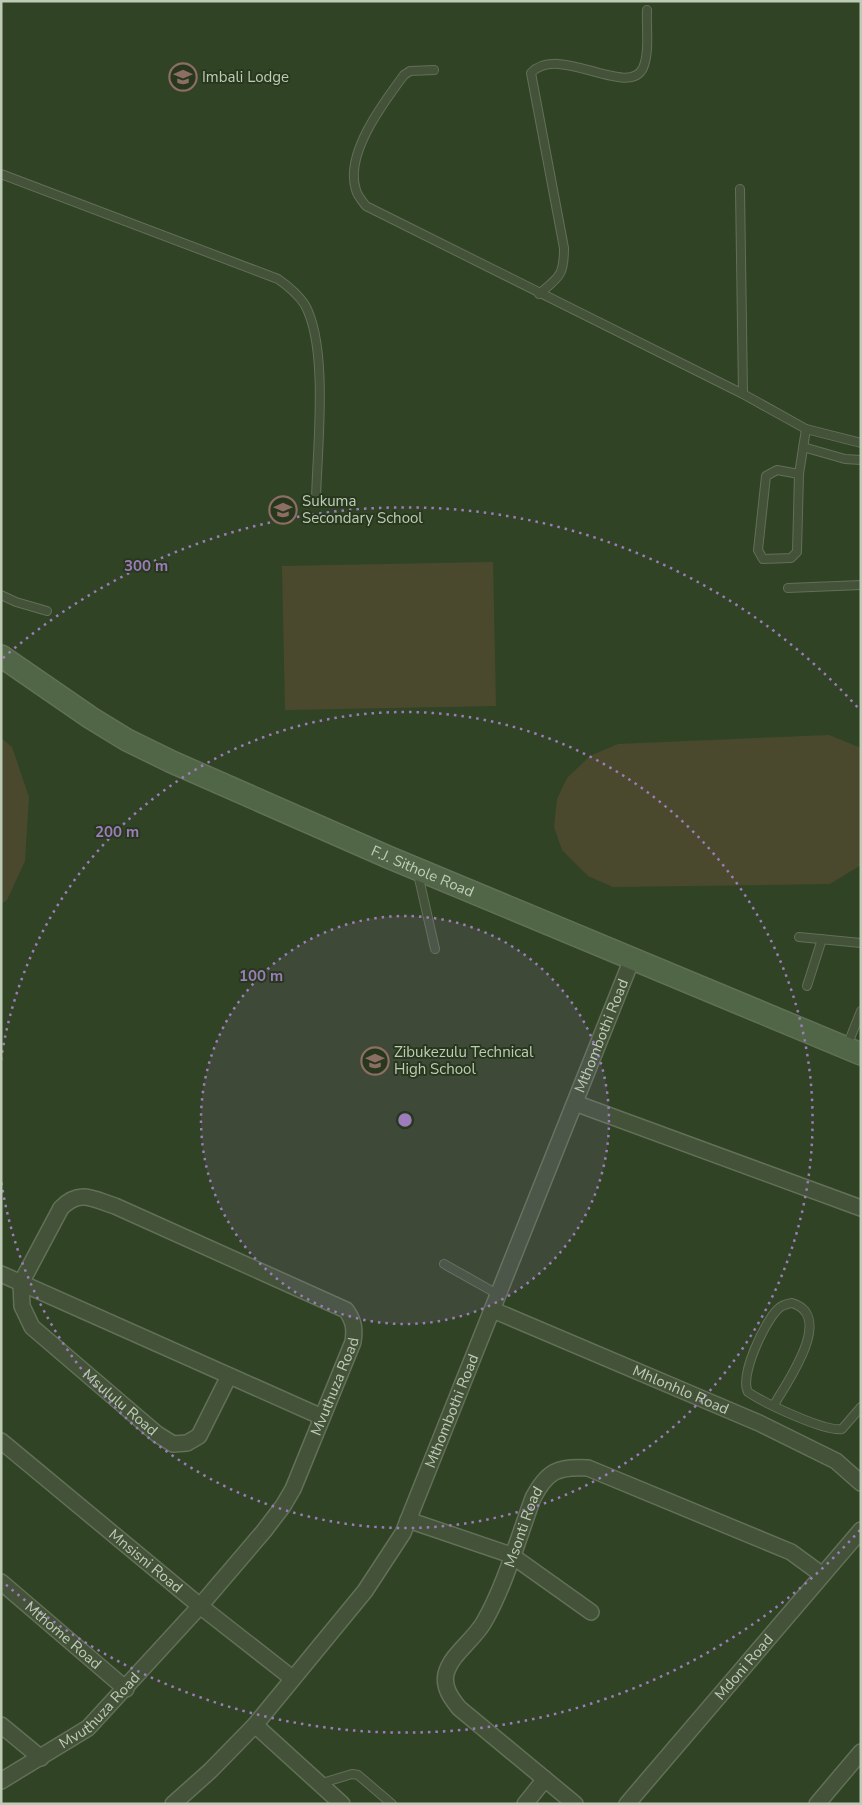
<svg xmlns="http://www.w3.org/2000/svg" width="862" height="1805" font-family="'Nunito Sans',sans-serif">
  <style>
    .green { fill: #4a492e }
    .lines { fill: none; stroke-linecap: round; stroke-linejoin: round }
    .lane-casing { stroke: #617057; stroke-width: 10 }
    .street-casing { stroke: #617057; stroke-width: 18 }
    .secondary-casing { stroke: #617057; stroke-width: 24 }
    .lane { stroke: #435239; stroke-width: 8 }
    .street { stroke: #435239; stroke-width: 15 }
    .secondary { stroke: #516647; stroke-width: 21 }
    .ring { fill: none; stroke: #9c7cba; stroke-width: 2.5; stroke-dasharray: 2.5 5 }
    .labels { text-anchor: middle; stroke-width: 4; stroke-linejoin: round; paint-order: stroke }
    .poi-label { font-size: 15px; fill: #beccb6; stroke: #28381e; text-anchor: start }
    .street-label { font-size: 15px; fill: #beccb6; stroke: #28381e }
    .centre { fill: #9c7cba; stroke: #28381e; stroke-width: 2.5 }
    .ring-label { font-size: 15px; text-anchor: middle; font-weight: bold; fill: #9c7cba; stroke: #28381e; stroke-width: 4; stroke-linejoin: round; paint-order: stroke }
  </style>
  <rect width="100%" height="100%" fill="#314325"/>
  <g class="green">
    <polygon points="493,562 496,706 285,710 282,566"/>
    <polygon points="829,735 861,748 861,865 830,884 613,887 588,876 562,850 554,827 557,799 567,778 590,756 618,744"/>
    <polygon points="1,738 12,747 29,797 25,861 7,900 1,904"/>
  </g>
  <g class="lines">
    <g class="lane-casing">
      <g id="lane">
        <path d="M 434,70 L 410,71 L 404,75 C 384,102 344,154 356,190 C 357,195 362,201 366,206 L 743,394 L 806,429 L 861,443"/>
        <path d="M 1,174 L 278,279 C 288,286 298,294 305,305 C 329,349 317,449 316,500"/>
        <polyline points="740,189 743,394"/>
        <path d="M 539,294 C 559,277 564,276 564,248 L 531,73 C 558,43 628,99 643,68 C 650,52 646,27 647,10"/>
        <polyline points="803,447 845,459 861,460"/>
        <polyline points="799,474 777,470 766,476 758,550 763,559 791,558 797,552 799,474 806,429"/>
        <polyline points="788,588 861,585"/>
        <polyline points="1,595 16,602 47,611"/>
        <polyline points="418,874 435,949"/>
        <polyline points="799,937 861,943"/>
        <polyline points="807,986 822,939"/>
        <polyline points="847,1046 861,1011"/>
        <polyline points="444,1264 499,1295"/>
        <path d="M 774,1405 C 787,1382 835,1316 792,1303 C 786,1304 782,1305 778,1309 C 765,1321 739,1376 748,1392 C 764,1403 825,1432 842,1429 L 861,1407"/>
        <polyline points="319,1784 352,1774 358,1775 392,1804"/>
      </g>
    </g>
    <g class="street-casing">
      <g id="street">
        <polyline points="575,1103 861,1208"/>
        <polyline points="1,1274 322,1417"/>
        <path id="s1" d="M 493,1310 L 759,1423 L 836,1461 L 861,1483"/>
        <path id="s2" d="M 1,1441 L 200,1606 L 292,1678"/>
        <polyline points="408,1520 511,1555 591,1612"/>
        <path id="s3" d="M 1,1582 L 126,1689"/>
        <polyline points="1,1725 41,1758"/>
        <polyline points="255,1725 342,1804"/>
        <path id="s4" d="M 1,1781 L 88,1728 L 200,1606 L 264,1531 L 283,1506 L 293,1489 L 353,1342 C 355,1329 354,1321 346,1310 L 115,1206 C 93,1199 80,1189 61,1208 L 21,1283 L 22,1306 L 32,1327 L 157,1434 L 173,1444 L 187,1443 L 199,1436 L 229,1376"/>
        <path id="s5" d="M 173,1804 L 210,1771 L 255,1725 L 365,1591 L 403,1533 L 632,959"/>
        <polyline points="525,1804 545,1779"/>
        <path id="s6" d="M 575,1804 L 459,1708 C 452,1699 443,1688 446,1674 C 451,1654 474,1640 484,1622 C 504,1588 519,1536 533,1498 C 547,1471 558,1466 588,1468 L 791,1552 L 821,1574"/>
        <path id="s7" d="M 627,1804 L 861,1530"/>
        <polyline points="817,1804 861,1752"/>
      </g>
    </g>
    <g class="secondary-casing">
      <g id="secondary">
        <path id="s8" d="M 1,656 L 91,718 L 127,740 L 172,762 L 388,857 L 861,1054"/>
      </g>
    </g>
    <use href="#lane" class="lane"/>
    <use href="#street" class="street"/>
    <use href="#secondary" class="secondary"/>
  </g>
  <circle cx="405" cy="1120" r="204" fill="#9c7cba" fill-opacity=".12"/>
  <g class="ring">
    <circle cx="405" cy="1120" r="204"/>
    <path d="M1 1060A408 408 0 1 1 1 1180"/>
    <path d="M860 1530A612 612 0 0 1 3 1582M3 658A612 612 0 0 1 860 710"/>
  </g>
  <defs>
    <g id="school-ring" transform="scale(1.4375)"><circle r="9.5" fill="#28381e" stroke="#8d6e63" stroke-width="1.5"/><path d="M0-5L7-2L0 1L-7-2ZM-4 1L0 2.5L4 1V4Q0 6-4 4Z" fill="#8d6e63"/></g>
  </defs>
  <g fill-rule="evenodd">
    <use href="#school-ring" x="183" y="77"/>
    <use href="#school-ring" x="283" y="510"/>
    <use href="#school-ring" x="375" y="1061"/>
  </g>
  <g class="labels">
    <g class="poi-label">
      <text x="202" y="82">Imbali Lodge</text>
      <text x="302" y="506">Sukuma<tspan x="302" dy="17">Secondary School</tspan></text>
      <text x="394" y="1057">Zibukezulu Technical<tspan x="394" dy="17">High School</tspan></text>
    </g>
    <g class="street-label">
      <text dy="5" stroke="none"><textPath href="#s8" startOffset="475">F.J. Sithole Road</textPath></text>
      <text dy="5" stroke="none"><textPath href="#s5" startOffset="892">Mthombothi Road</textPath></text>
      <text dy="5" stroke="none"><textPath href="#s4" startOffset="528">Mvuthuza Road</textPath></text>
      <text dy="5" stroke="none"><textPath href="#s1" startOffset="204">Mhlonhlo Road</textPath></text>
      <text dy="5" stroke="none"><textPath href="#s4" startOffset="1169">Msululu Road</textPath></text>
      <text dy="5" stroke="none"><textPath href="#s5" startOffset="488">Mthombothi Road</textPath></text>
      <text dy="5" stroke="none"><textPath href="#s6" startOffset="356">Msonti Road</textPath></text>
      <text dy="5" stroke="none"><textPath href="#s2" startOffset="188">Mnsisni Road</textPath></text>
      <text dy="5" stroke="none"><textPath href="#s3" startOffset="82">Mthome Road</textPath></text>
      <text dy="5" stroke="none"><textPath href="#s7" startOffset="180">Mdoni Road</textPath></text>
      <text dy="5" stroke="none"><textPath href="#s4" startOffset="122">Mvuthuza Road</textPath></text>
    </g>
  </g>
  <circle cx="405" cy="1120" r="8" class="centre"/>
  <g class="ring-label">
    <text x="146" y="571">300 m</text>
    <text x="117" y="837">200 m</text>
    <text x="261" y="981">100 m</text>
  </g>
  <rect width="862" height="1805" fill="none" stroke="#beccb6" stroke-width="5"/>
</svg>
